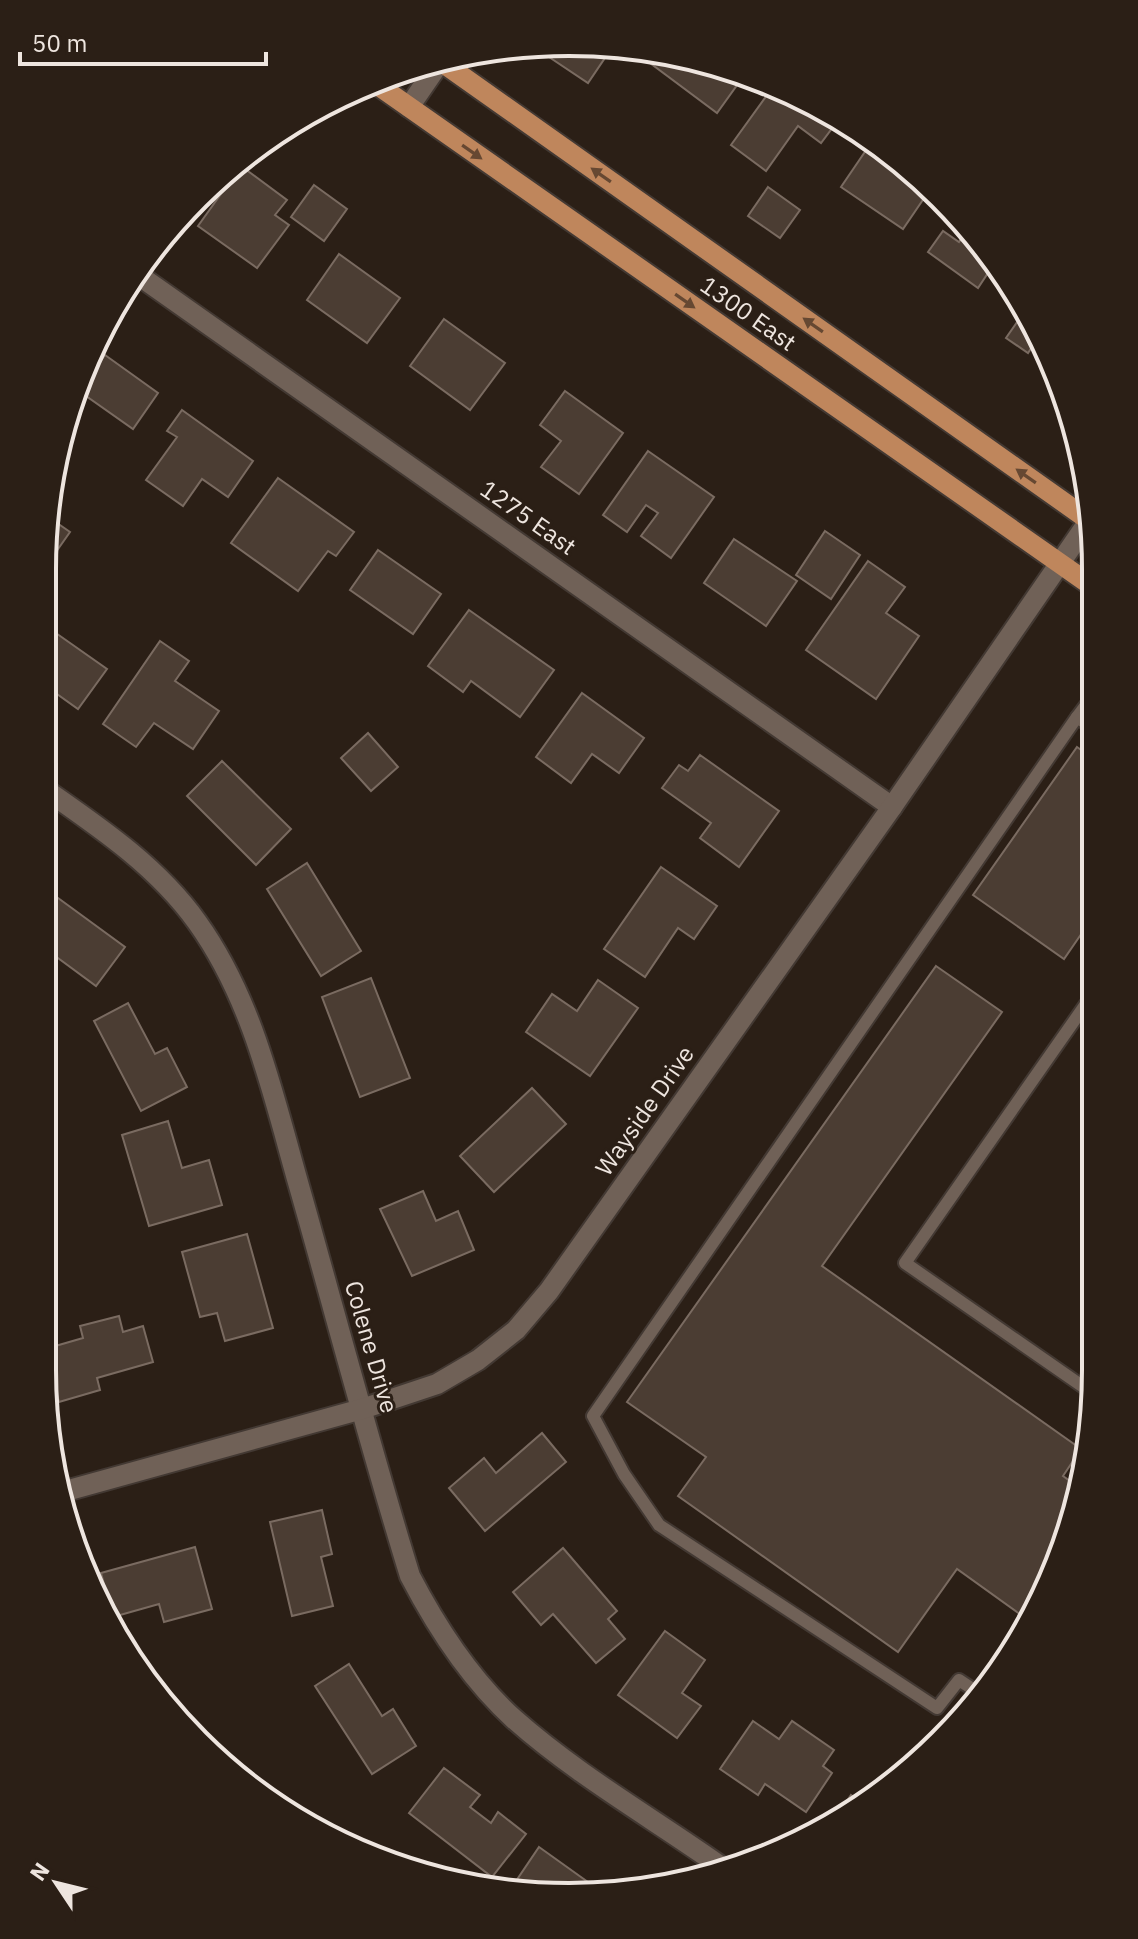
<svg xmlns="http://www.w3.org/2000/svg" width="1138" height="1939" font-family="'IBM Plex Sans',sans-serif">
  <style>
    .building { fill: #4b3d33; stroke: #7a6b61; stroke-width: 2 }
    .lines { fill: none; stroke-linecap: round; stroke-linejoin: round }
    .service-casing { stroke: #433933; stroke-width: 16 }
    .minor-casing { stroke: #433933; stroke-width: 24 }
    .primary-casing { stroke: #433933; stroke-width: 24 }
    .service { stroke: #706157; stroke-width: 12 }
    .minor { stroke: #706157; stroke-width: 20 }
    .primary { stroke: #bf865c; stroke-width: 20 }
    .oneway { fill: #664832 }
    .labels { text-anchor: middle; stroke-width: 6; stroke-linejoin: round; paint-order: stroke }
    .street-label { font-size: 24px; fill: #eee5df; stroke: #2b1f16 }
    .rim { fill: none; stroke: #eee5df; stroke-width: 4 }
  </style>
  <rect width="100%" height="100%" fill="#2b1f16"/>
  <g class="building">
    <polygon points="569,42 613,46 588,83 546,55 554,43"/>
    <polygon points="659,51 671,52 745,74 717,113 650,63"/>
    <polygon points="775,84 811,108 814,105 839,119 821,143 798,126 766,171 731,145"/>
    <polygon points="873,140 893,157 890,162 908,173 910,170 931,188 903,229 841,187"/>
    <polygon points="241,166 287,200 275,215 289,225 257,268 198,226"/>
    <polygon points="314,185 347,209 324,241 291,217"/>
    <polygon points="768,187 800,210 780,238 748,216"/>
    <polygon points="967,230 1005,279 1002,283 988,273 978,288 928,252 943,231 959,242"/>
    <polygon points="339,254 400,298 367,343 307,300"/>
    <polygon points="1027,308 1050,359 1032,347 1028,353 1006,338"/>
    <polygon points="444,319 505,363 470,410 410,366"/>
    <polygon points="105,355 158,393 133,429 79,391"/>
    <polygon points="565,391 623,433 579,494 541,467 561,441 540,425"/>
    <polygon points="182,410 253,461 228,497 202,479 183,506 146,480 177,437 167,431"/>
    <polygon points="648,451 714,497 671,558 641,536 658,513 646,505 627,532 603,515"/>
    <polygon points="278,478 354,532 336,556 328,551 298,591 231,543"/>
    <polygon points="47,516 70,532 44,569 43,534"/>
    <polygon points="825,531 860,555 831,599 796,575"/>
    <polygon points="734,539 797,581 766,626 704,583"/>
    <polygon points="378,550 441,594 413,634 350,590"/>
    <polygon points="868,561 905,587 886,613 919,636 876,699 806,650"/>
    <polygon points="469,610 554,670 520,717 471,681 463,692 428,666"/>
    <polygon points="43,624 107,669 78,709 43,684"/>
    <polygon points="160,641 189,661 175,681 219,711 193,749 154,723 136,747 103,724"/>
    <polygon points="582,693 644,738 619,773 592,754 571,783 536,757"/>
    <polygon points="368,733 398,767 371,791 341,758"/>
    <polygon points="1077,747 1095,760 1095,914 1064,959 973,895"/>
    <polygon points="700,755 779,811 739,867 700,838 711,823 662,788 679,765 688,771"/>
    <polygon points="222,761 291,829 256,865 187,796"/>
    <polygon points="307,863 361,951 321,976 267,889"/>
    <polygon points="661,867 717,906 694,939 678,928 645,977 604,949"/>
    <polygon points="43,887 125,947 96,986 43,947"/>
    <polygon points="936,966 1002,1012 822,1266 1081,1449 1063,1476 1078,1487 1068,1540 1028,1620 957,1569 898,1652 678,1496 706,1457 627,1402"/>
    <polygon points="371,978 410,1078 360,1097 322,997"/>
    <polygon points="598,980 638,1008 590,1076 526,1032 552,994 577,1011"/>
    <polygon points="128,1003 155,1054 167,1048 187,1087 141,1111 94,1021"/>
    <polygon points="532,1088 566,1124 494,1192 460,1156"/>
    <polygon points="168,1121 182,1168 209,1160 222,1205 149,1226 122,1135"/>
    <polygon points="423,1191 436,1221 458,1211 474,1250 412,1276 380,1209"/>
    <polygon points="247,1234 273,1328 225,1341 217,1313 200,1317 182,1252"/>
    <polygon points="119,1316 123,1332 143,1326 153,1362 97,1378 100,1390 59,1402 45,1349 83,1338 80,1326"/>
    <polygon points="542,1433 566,1462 485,1531 449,1488 484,1458 496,1473"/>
    <polygon points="322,1510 332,1554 321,1557 333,1606 292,1616 270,1522"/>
    <polygon points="195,1547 212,1609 164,1622 159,1604 113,1617 101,1573"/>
    <polygon points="563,1548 617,1611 608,1619 625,1639 596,1663 553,1614 541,1625 513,1592"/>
    <polygon points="665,1631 705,1660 682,1693 701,1706 677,1738 618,1695"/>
    <polygon points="349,1664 382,1716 393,1709 416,1746 372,1774 315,1686"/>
    <polygon points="753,1721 779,1739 792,1721 834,1750 823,1766 832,1773 806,1812 765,1784 758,1795 720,1769"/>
    <polygon points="444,1768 480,1795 470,1807 491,1823 498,1812 526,1834 492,1877 409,1813"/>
    <polygon points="851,1795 860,1801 837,1816"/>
    <polygon points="539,1847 606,1895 512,1887"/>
  </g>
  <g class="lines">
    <g class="service-casing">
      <g id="service">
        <polyline points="1095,693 1077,717 1095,730"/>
        <polyline points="1095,991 905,1263 1095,1395"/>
        <polyline points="980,1694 959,1680 937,1708 659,1525 624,1474 593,1416 1077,717"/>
      </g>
    </g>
    <g class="minor-casing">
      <g id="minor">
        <polyline points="409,107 442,59"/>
        <polyline points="134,272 892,807"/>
        <path d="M 43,788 C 99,827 157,866 197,922 C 253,1000 273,1095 299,1186 C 336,1316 370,1447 410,1576 C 437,1628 470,1679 514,1719 C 577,1775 654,1819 723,1868"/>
        <polyline points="62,1492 362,1409 437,1384 478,1360 516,1330 549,1291 892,807 1089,521"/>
      </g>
    </g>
    <g class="primary-casing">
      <g id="primary">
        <polyline points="439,60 1093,523"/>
        <polyline points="372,81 1095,588"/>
      </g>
    </g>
    <use href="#service" class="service"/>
    <use href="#minor" class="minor"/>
    <use href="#primary" class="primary"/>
  </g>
  <defs><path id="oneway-solid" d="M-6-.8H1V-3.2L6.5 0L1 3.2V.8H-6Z" transform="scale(2)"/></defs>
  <g class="oneway">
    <use href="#oneway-solid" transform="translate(472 152) rotate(35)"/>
    <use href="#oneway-solid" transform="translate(601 175) rotate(-145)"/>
    <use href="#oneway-solid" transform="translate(685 301) rotate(35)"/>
    <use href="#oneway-solid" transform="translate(813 325) rotate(-145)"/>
    <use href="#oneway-solid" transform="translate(1026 476) rotate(-145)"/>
  </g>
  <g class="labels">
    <g class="street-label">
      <text transform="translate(748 314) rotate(35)" y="8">1300 East</text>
      <text transform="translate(528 518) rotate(35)" y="8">1275 East</text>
      <text transform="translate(645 1111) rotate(-55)" y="8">Wayside Drive</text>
      <text transform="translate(371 1347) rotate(74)" y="8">Colene Drive</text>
    </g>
  </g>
  <path d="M0 0H1138V1939H0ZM569 56H569A513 513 0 0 1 1082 569V1370A513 513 0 0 1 569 1883H569A513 513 0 0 1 56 1370V569A513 513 0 0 1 569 56Z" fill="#2b1f16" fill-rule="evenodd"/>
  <path class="rim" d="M569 56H569A513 513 0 0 1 1082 569V1370A513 513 0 0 1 569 1883H569A513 513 0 0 1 56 1370V569A513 513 0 0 1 569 56Z"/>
  <g transform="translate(56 1883) rotate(305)" stroke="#2b1f16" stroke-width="6" paint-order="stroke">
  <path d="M0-6L14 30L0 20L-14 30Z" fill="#eee5df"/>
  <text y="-12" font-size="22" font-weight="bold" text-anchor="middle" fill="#eee5df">N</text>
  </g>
  <path d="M20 52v12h246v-12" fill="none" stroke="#eee5df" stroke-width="4"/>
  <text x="32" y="52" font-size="24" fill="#eee5df" stroke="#2b1f16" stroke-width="6" paint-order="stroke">50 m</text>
</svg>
